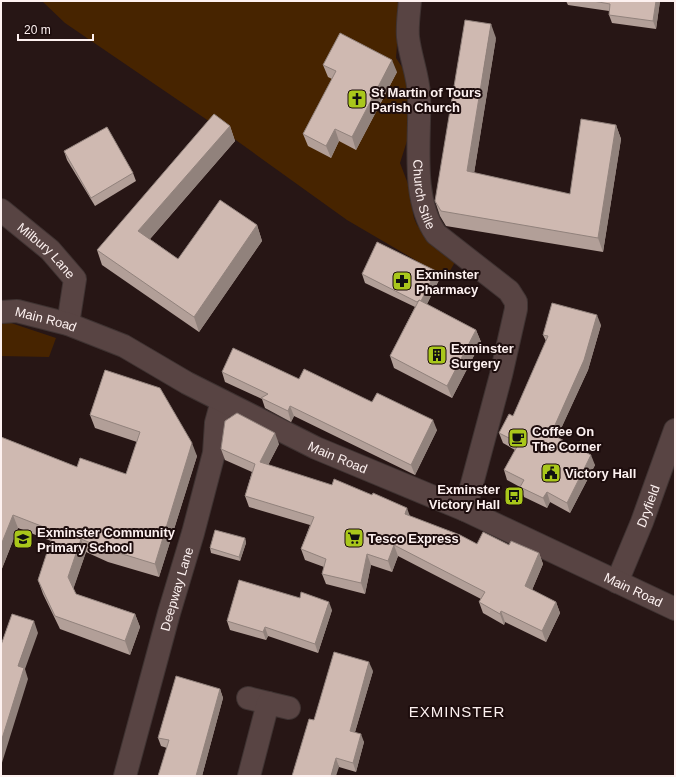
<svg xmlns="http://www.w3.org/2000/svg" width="676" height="777" font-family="Arial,sans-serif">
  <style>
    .green { fill: #472400 }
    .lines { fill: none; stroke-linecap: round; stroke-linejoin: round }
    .minor-casing { stroke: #3f3332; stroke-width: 24 }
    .tertiary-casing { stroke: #3f3332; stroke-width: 24 }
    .minor { stroke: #584443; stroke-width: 22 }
    .tertiary { stroke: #584443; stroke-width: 22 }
    .wall { fill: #b29f98 }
    .shaded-wall { fill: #91827c }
    .building { fill: #cfb9b1; stroke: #91827c }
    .labels { text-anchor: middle; stroke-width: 4; stroke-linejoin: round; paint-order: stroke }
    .poi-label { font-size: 13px; font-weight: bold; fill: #fdf1f0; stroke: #1d0d0d; text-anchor: start }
    .street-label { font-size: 13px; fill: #fdf1f0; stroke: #1d0d0d }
    .quarter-label { font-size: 15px; letter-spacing: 1px; fill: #fdf1f0; stroke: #1d0d0d }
  </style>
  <rect width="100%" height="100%" fill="#271615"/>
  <g class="green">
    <polygon points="42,1 395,1 400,4 396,58 406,73 412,125 400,163 408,184 414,218 417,225 455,262 446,278 347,220 219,128 65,23"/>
    <polygon points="5,321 56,338 49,357 1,356 1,322"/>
  </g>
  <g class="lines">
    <g class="minor-casing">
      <g id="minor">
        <path id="s1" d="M 410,1 C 409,13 407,25 408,37 C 410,56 418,75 419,94 C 421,137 410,197 436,234 L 509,291 L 516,302 L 516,309 L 501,375 L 465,510"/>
        <path id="s2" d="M 1,210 L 50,250 L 75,279 L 68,324"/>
        <path id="s3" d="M 617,582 L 642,522 L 675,430"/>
        <polyline points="248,698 268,703"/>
        <path id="s4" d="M 125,776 L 169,613 L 193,533 L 214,453 L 216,423 L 222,401"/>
        <polyline points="249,776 268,703 289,708"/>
      </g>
    </g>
    <g class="tertiary-casing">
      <g id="tertiary">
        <path id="s5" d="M 1,312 L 17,311 L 68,324 L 124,346 L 187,383 L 316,448 L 465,510 L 675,609"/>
      </g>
    </g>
    <use href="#minor" class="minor"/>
    <use href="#tertiary" class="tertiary"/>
  </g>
  <g class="wall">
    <polygon points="566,1 660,1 656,29 612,23 609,15 609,11 568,5"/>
    <polygon points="496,38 474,173 570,194 616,125 621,139 603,252 446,226 440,216 435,201"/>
    <polygon points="323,65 397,72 356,150 339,141 331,158 308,146 303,134 332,79 328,77"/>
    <polygon points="230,126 235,141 150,239 178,259 257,225 262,241 199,332 102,265 97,250"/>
    <polygon points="64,151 133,173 136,181 95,206 67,160"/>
    <polygon points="436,271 439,280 427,304 476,330 481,342 452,398 394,368 390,356 415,307 365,283 362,274"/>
    <polygon points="601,325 588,370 557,437 595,465 570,513 550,502 547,508 524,497 520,487 507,480 504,470 515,450 503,443 499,433 513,416 546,341 543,335"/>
    <polygon points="105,370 197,456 159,577 108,562 86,552 73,589 76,594 135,614 140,627 130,655 60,629 43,594 38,580 51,541 18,528 1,571 1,437 77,467 126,474 137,442 95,428 90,415"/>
    <polygon points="222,372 299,379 372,402 437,430 415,475 294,416 291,422 265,408 262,399 225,382"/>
    <polygon points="279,444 268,465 410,516 477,544 509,545 539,553 543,564 532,590 556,602 560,613 546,642 505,622 504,625 483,613 479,602 481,599 398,556 392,572 371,565 365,594 326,584 322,574 324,567 305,560 301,549 310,525 249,507 245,496 252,472 225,460 221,449"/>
    <polygon points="245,538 246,543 240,561 211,553 210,548"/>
    <polygon points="332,610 318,653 268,636 266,640 230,630 227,621"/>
    <polygon points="373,671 355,732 364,742 356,772 339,767 314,720"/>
    <polygon points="220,689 223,698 202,776 158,776 167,748 161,746 158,738"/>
  </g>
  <g class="shaded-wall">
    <polygon points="656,1 660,1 656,29 653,21"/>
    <polygon points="491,24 496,38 472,186 467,171"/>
    <polygon points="392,60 397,72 356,150 352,137"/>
    <polygon points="616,125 621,139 603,252 598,238"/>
    <polygon points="230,126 235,141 143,247 138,231"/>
    <polygon points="335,129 339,141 331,158 326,146"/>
    <polygon points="257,225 262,241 199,332 194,317"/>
    <polygon points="436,271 439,280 423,312 420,303"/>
    <polygon points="597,315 601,325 588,370 554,444 551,434"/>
    <polygon points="476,330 481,342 452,398 447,386"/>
    <polygon points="290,406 294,416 291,422 288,411"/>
    <polygon points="433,420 437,430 415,475 411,465"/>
    <polygon points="275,433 279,444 264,473 260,462"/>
    <polygon points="192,443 197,456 159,577 155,564"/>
    <polygon points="591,455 595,465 570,513 567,503"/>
    <polygon points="547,492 550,502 547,508 543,498"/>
    <polygon points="407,508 411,519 405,514"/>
    <polygon points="13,515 18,528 1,571 1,545"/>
    <polygon points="245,538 246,543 240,561 239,557"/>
    <polygon points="81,539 86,552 73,590 68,577"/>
    <polygon points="394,545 398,556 392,572 388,561"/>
    <polygon points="539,553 543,564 529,597 525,586"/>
    <polygon points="367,554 371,565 365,594 361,583"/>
    <polygon points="329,602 332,610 318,653 315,644"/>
    <polygon points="556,602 560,613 546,642 542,631"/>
    <polygon points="501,611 505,622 504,625 500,614"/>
    <polygon points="135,614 140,627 130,655 125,641"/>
    <polygon points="34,621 38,633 25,669 28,679 1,766 1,742 18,666"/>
    <polygon points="265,627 268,636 266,640 263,632"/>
    <polygon points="369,662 373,671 353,739 350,731"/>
    <polygon points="220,689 223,698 202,776 196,776"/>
    <polygon points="361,734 364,742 356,772 353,763"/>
    <polygon points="336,758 339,767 336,776 331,776"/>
  </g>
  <g class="building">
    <polygon points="593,1 656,1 653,21 609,15 610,4"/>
    <polygon points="465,20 491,24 467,171 570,194 581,119 616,125 598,238 441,211 435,201"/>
    <polygon points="340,33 392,60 352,137 335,129 326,146 303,134 336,71 323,65"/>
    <polygon points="214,114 230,126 138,231 178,259 220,200 257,225 194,317 97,250"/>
    <polygon points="107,127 133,173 91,198 64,151"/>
    <polygon points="377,242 436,271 421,301 419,300 417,302 362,274"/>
    <polygon points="419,300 476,330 447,386 390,356"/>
    <polygon points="552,303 597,315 584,360 551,434 591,455 567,503 547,492 543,498 520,487 524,480 504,470 519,443 499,433 509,414 513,416 548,336 543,335"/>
    <polygon points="233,348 299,379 304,369 372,402 377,393 433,420 411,465 290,406 288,411 261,398 268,394 222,372"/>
    <polygon points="105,370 160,388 192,443 155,564 103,548 81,539 68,577 76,594 135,614 125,641 55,616 38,580 54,531 13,515 1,545 1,437 77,467 80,458 126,474 140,432 90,415"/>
    <polygon points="237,413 275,433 260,462 332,485 334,479 372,495 373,493 407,508 405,514 460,535 477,544 483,532 509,545 511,541 539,553 525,586 556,602 542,631 501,611 500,614 479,602 485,592 394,545 388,561 367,554 361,583 322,574 326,559 301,549 314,517 245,496 255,464 221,449 225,421"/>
    <polygon points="215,530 245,538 239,557 210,548"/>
    <polygon points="239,580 300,598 301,592 329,602 315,644 265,627 263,632 227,621"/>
    <polygon points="12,614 34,621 18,666 24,668 1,742 1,645"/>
    <polygon points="334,652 369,662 350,731 361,734 353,763 336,758 331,776 292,776 309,719 314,720"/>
    <polygon points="176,676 220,689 196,776 158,776 169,740 158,738"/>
  </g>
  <defs>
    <g id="church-square" transform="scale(1)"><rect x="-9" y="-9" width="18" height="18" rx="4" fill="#a9c71b" stroke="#1d0d0d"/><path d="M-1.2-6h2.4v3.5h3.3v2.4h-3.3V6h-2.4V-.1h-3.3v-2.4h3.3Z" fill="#111"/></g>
    <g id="pharmacy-square" transform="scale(1)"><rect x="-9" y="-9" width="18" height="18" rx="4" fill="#a9c71b" stroke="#1d0d0d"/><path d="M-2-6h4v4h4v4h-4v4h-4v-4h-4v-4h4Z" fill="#111"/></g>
    <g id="building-square" transform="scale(1)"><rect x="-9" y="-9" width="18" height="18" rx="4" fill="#a9c71b" stroke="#1d0d0d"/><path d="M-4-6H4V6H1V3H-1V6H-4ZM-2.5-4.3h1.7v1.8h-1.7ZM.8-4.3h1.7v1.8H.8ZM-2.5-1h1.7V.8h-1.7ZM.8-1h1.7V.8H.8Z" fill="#111"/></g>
    <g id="cafe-square" transform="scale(1)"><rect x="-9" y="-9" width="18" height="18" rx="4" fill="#a9c71b" stroke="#1d0d0d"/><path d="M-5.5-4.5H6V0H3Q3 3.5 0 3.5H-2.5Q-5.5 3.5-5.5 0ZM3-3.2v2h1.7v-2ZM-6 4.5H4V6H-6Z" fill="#111"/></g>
    <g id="civic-square" transform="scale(1)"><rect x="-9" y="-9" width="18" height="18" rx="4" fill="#a9c71b" stroke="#1d0d0d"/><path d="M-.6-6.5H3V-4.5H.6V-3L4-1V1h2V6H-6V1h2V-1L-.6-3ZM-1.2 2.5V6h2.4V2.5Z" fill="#111"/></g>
    <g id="bus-square" transform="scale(1)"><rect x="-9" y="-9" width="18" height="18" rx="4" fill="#a9c71b" stroke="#1d0d0d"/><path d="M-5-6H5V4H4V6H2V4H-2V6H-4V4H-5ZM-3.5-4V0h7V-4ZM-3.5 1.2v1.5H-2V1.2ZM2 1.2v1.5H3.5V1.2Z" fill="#111"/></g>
    <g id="supermarket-square" transform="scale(1)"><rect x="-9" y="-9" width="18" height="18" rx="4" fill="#a9c71b" stroke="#1d0d0d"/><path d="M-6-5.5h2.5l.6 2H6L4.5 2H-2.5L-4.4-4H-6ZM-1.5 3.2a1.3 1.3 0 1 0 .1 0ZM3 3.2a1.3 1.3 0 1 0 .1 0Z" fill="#111"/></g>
    <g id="school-square" transform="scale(1)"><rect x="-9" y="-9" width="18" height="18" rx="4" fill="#a9c71b" stroke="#1d0d0d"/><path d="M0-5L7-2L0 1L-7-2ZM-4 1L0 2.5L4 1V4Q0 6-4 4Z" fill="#111"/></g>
  </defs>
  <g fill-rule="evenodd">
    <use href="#church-square" x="357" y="99"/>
    <use href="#pharmacy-square" x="402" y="281"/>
    <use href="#building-square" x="437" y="355"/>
    <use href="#cafe-square" x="518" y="438"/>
    <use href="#civic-square" x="551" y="473"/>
    <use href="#bus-square" x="514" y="496"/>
    <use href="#supermarket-square" x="354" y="538"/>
    <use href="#school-square" x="23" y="539"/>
  </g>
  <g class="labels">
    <g class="poi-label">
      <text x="371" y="97">St Martin of Tours<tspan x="371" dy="15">Parish Church</tspan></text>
      <text x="416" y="279">Exminster<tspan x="416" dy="15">Pharmacy</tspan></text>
      <text x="451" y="353">Exminster<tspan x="451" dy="15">Surgery</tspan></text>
      <text x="532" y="436">Coffee On<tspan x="532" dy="15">The Corner</tspan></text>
      <text x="565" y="478">Victory Hall</text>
      <text x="500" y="494" text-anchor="end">Exminster<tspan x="500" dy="15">Victory Hall</tspan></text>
      <text x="37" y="537">Exminster Community<tspan x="37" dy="15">Primary School</tspan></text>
      <text x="368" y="543">Tesco Express</text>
    </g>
    <g class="street-label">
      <text dy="5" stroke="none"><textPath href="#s1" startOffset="195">Church Stile</textPath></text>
      <text dy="5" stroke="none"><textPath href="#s2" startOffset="61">Milbury Lane</textPath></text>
      <text dy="5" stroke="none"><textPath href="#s5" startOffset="46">Main Road</textPath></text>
      <text dy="5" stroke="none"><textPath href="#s5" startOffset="370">Main Road</textPath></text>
      <text dy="5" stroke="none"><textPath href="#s3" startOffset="82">Dryfield</textPath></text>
      <text dy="5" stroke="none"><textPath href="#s4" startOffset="194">Deepway Lane</textPath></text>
      <text dy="5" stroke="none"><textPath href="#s5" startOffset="694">Main Road</textPath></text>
    </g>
    <g class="quarter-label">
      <text x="457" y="717">EXMINSTER</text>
    </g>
  </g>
  <rect width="676" height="777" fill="none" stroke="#fdf1f0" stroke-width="4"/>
  <path d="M18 34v6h75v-6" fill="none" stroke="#fdf1f0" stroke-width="2"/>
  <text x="24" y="34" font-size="12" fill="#fdf1f0" stroke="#1d0d0d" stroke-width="3" paint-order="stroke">20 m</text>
</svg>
